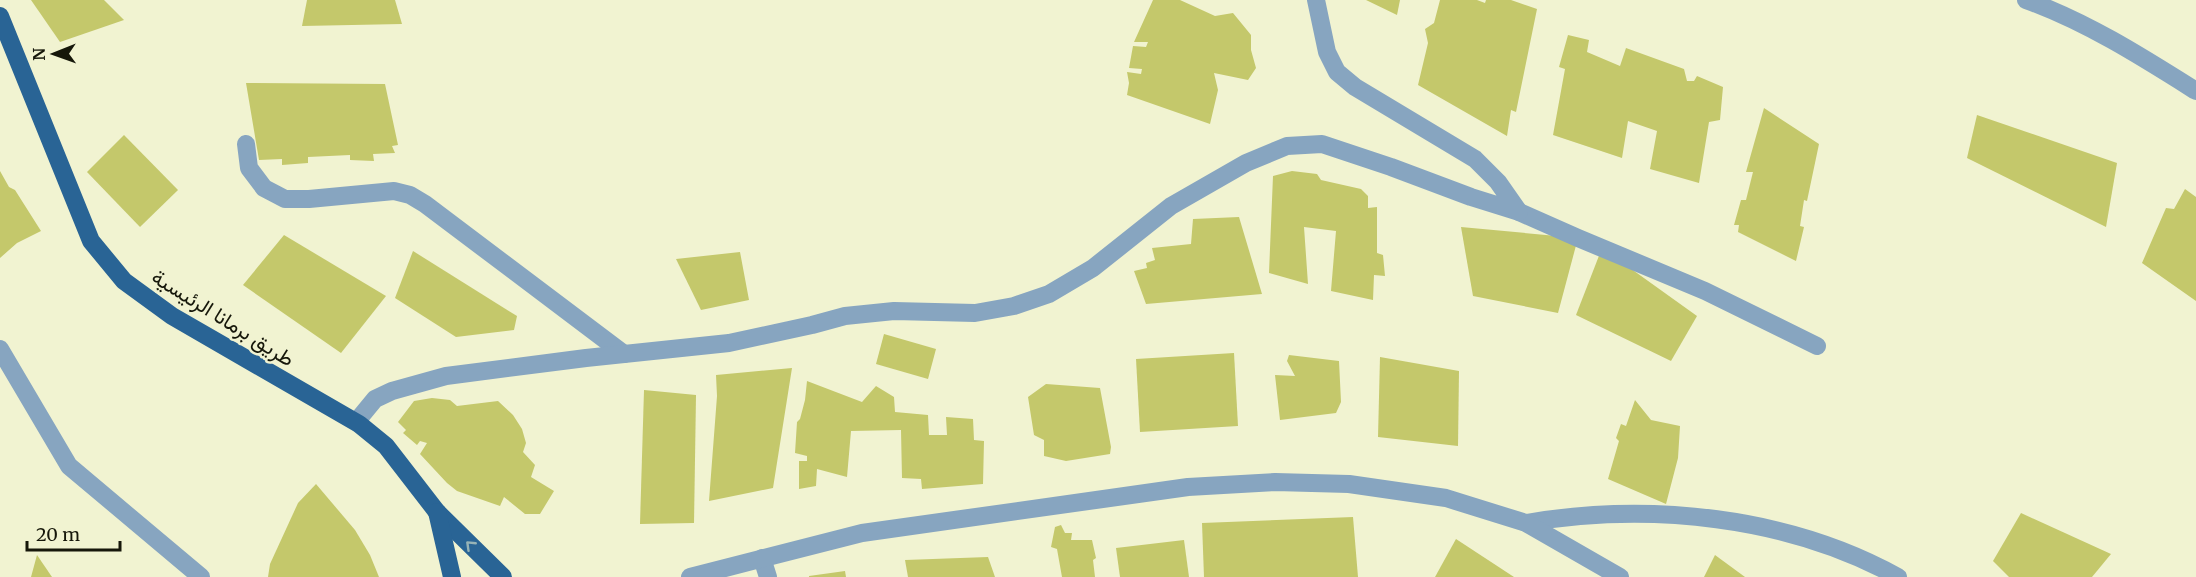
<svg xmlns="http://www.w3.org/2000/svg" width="2196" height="577" font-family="Merriweather,Vazirmatn,serif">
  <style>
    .building { fill: #c4c86b }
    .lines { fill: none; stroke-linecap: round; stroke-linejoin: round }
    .minor { stroke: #87a5c0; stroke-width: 18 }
    .major { stroke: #296495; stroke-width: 18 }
    .oneway { stroke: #97b3b6 }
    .labels { text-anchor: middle; stroke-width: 5; stroke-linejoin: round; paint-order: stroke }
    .street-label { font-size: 21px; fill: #16170a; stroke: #f1f3d1 }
  </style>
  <rect width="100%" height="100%" fill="#f1f3d1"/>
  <g class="building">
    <polygon points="31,0 104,0 124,20 60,42"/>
    <polygon points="307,0 395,0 402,24 302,26"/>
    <polygon points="1153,0 1180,0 1215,16 1233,13 1251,35 1251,50 1256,68 1248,80 1214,73 1218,90 1210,124 1127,95 1129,83 1127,72 1141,74 1142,69 1129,68 1133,46 1146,47 1148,42 1134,42"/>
    <polygon points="1366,0 1400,0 1397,15"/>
    <polygon points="1440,0 1477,0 1485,3 1486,0 1511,0 1537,9 1516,112 1511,110 1507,136 1418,85 1428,43 1425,29 1434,23"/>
    <polygon points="1568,35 1589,40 1587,52 1620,66 1626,48 1684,69 1687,81 1694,81 1697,76 1723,87 1720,120 1709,122 1699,183 1650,169 1657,131 1628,121 1622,158 1553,135 1565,69 1559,67"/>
    <polygon points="246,83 385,84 398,145 392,146 395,153 373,154 374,161 350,160 350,155 308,157 308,163 282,165 282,159 259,160"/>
    <polygon points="1764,108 1819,144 1807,201 1804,200 1800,226 1804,227 1796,261 1738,232 1739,225 1734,225 1741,200 1746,200 1753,172 1746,172"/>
    <polygon points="1977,115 2117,163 2106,227 1967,158"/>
    <polygon points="124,135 178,190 140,227 87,172"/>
    <polygon points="0,171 9,187 15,190 41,231 17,243 0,258"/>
    <polygon points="1292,171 1317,174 1321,180 1361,189 1368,196 1368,208 1377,207 1377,253 1383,255 1385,276 1374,275 1373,300 1331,291 1336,231 1304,227 1308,284 1269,273 1273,176"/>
    <polygon points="2185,189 2196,197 2196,301 2142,263 2166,208 2174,209"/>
    <polygon points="1239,217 1262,294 1146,304 1134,271 1147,268 1146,263 1155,260 1152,248 1191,244 1193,219"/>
    <polygon points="1461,227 1578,238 1558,313 1473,296"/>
    <polygon points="284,235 386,296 341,353 243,285"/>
    <polygon points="1602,248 1697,316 1671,361 1576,315"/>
    <polygon points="413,251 517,316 514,330 456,337 395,298"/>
    <polygon points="740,252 749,300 701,310 676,259"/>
    <polygon points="884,334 936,349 928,379 876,364"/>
    <polygon points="1234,353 1238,426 1140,432 1136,359"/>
    <polygon points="1289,355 1339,361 1341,402 1336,413 1280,420 1275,375 1295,376 1287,361"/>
    <polygon points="1380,357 1459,371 1458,446 1378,437"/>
    <polygon points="792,368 773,488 709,501 717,396 716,375"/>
    <polygon points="807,381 862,402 876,386 894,397 895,412 928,415 929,435 947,435 946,417 973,419 974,440 984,441 983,484 922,489 921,479 902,478 901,430 851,431 847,477 817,469 816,486 799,489 799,461 807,461 807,456 795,453 797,422 800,419 805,400"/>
    <polygon points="1046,384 1100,388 1111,447 1110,454 1066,461 1044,456 1044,440 1034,435 1028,397"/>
    <polygon points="644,390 696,395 694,523 640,524"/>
    <polygon points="432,398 450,400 457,406 498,401 513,415 522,429 526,443 523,452 535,465 531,477 554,491 540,514 525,514 504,497 500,506 457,491 447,483 420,454 427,443 420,441 417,445 403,433 406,430 398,422 414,401"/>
    <polygon points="1635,400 1651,420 1680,426 1678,458 1666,504 1608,479 1619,441 1616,438 1621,424 1626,426"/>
    <polygon points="316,484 355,530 370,555 379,577 268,577 270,564 298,503"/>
    <polygon points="2021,513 2111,554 2092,577 2009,577 1993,561"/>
    <polygon points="1353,517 1358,577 1204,577 1202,523"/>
    <polygon points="1061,525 1065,533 1072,533 1071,540 1092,540 1096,558 1093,560 1095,577 1062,577 1057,549 1051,547 1055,527"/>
    <polygon points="1456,539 1514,577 1435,577"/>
    <polygon points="1184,540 1189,577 1120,577 1116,548"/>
    <polygon points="37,555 52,577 31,577"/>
    <polygon points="1715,555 1745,577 1704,577"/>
    <polygon points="988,557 995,577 908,577 905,560"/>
    <polygon points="845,571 846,577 809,577 809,576"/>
  </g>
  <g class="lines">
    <g class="minor">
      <path d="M 2026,0 C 2087,22 2142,57 2196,91"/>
      <polyline points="246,144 249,168 264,188 285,199 309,199 394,191 410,195 425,204 624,354"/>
      <polyline points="1519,212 1578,238 1705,291 1817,346"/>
      <polyline points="0,349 69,466 201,577"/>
      <polyline points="359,424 361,416 375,399 392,391 446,376 586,358 729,343 812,325 845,316 894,311 975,313 1014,306 1049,294 1093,268 1171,206 1246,163 1287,146 1322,144 1391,167 1471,197 1519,212 1498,182 1475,159 1355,87 1337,72 1327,52 1316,0"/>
      <path d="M 1526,523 C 1649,502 1788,516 1898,577"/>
      <polyline points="762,558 768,577"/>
      <polyline points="690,577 862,533 1188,487 1275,482 1349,484 1446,498 1526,523 1620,577"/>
    </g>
    <g class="major">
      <polyline points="0,16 91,241 124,281 172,316 359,424 386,446 437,512 503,577"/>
      <polyline points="437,512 452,577"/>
    </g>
  </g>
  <defs><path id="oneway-chevron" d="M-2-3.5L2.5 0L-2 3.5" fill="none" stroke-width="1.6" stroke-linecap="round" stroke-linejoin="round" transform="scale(1.5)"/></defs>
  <use class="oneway" href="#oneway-chevron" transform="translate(470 545) rotate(-136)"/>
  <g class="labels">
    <g class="street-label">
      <text transform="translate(223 318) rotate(32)" y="7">طريق برمانا الرئيسية</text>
    </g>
  </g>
  <g transform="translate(54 54) rotate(269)" stroke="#f1f3d1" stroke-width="4.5" paint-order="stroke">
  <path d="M0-4.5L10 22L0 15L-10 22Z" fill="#16170a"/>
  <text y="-9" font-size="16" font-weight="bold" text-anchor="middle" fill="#16170a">N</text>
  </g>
  <path d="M27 541v9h93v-9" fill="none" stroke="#16170a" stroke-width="3"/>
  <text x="36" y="541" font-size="18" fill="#16170a" stroke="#f1f3d1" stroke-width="4.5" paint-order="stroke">20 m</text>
</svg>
